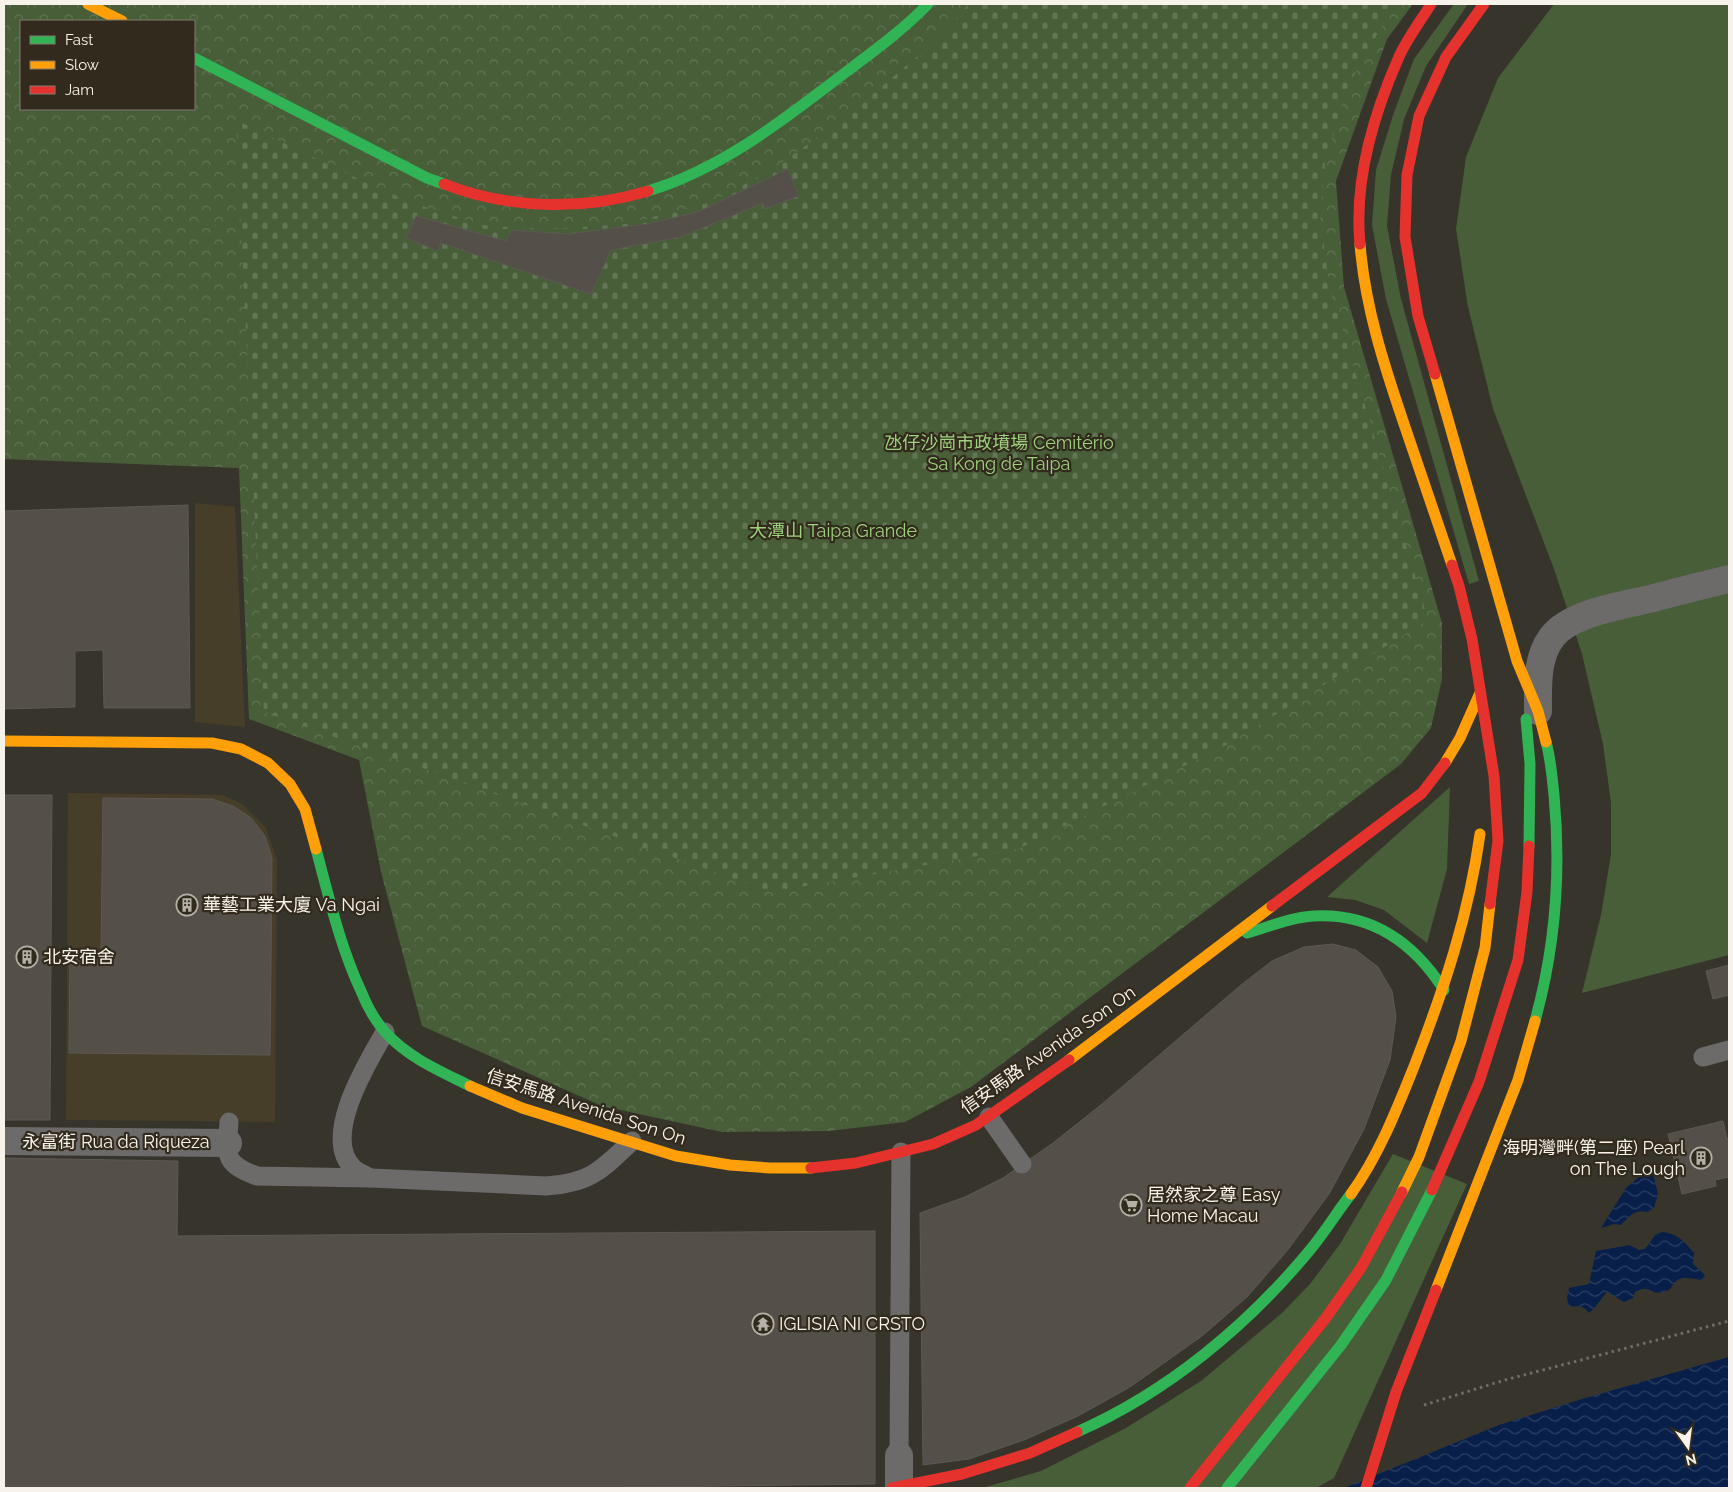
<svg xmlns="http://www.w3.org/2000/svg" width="1733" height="1492" font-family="Raleway,'Noto Sans SC',sans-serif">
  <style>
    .built { fill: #473e2a }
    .green { fill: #475e38 }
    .forest { fill: url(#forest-crowns); fill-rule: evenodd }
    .cemetery { fill: url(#cemetery-stones) }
    .water { fill: url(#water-waves) }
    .building { fill: #544f48; stroke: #5d5953 }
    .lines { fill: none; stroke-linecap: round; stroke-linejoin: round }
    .path { stroke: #6f6c6a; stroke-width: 3; stroke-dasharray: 2.5 4; stroke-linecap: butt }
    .lane { stroke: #6d6a6a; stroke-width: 19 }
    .street { stroke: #6d6a6a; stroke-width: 28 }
    .fast { stroke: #30b455; stroke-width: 11 }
    .slow { stroke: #ff9f0a; stroke-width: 11 }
    .jam { stroke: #e5322d; stroke-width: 11 }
    .labels { text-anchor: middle; stroke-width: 4.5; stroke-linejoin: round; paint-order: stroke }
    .park-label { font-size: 18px; fill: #9cd17d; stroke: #322b1d }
    .poi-label { font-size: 18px; fill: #f8f3ea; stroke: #322b1d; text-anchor: start }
    .street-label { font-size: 18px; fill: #f8f3ea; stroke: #322b1d }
  </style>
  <defs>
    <pattern id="forest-crowns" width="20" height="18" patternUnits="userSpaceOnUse" patternTransform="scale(1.25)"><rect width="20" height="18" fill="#475e38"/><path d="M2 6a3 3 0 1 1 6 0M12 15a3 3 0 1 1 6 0" fill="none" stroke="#627655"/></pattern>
    <pattern id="cemetery-stones" width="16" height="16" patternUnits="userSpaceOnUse" patternTransform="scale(1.25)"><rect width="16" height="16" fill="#475e38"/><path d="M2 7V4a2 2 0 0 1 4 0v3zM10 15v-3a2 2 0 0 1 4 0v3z" fill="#627655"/></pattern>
    <pattern id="water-waves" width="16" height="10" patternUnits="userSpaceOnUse" patternTransform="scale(1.25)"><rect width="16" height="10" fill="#071f49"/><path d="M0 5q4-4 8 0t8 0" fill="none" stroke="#2c4063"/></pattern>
  </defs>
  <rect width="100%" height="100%" fill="#37342c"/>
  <g class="built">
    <polygon points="195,503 235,507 245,727 195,722"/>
    <polygon points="68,793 222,795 242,804 266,828 277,860 275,1122 66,1120"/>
  </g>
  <g class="green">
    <polygon points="1454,4 1468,4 1426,66 1404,119 1391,175 1387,226 1401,299 1479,581 1469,584 1386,299 1372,225 1376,170 1393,115 1414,59"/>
    <polygon points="1554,4 1729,4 1729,955 1582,993 1601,915 1611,854 1611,803 1603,744 1582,654 1554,569 1493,409 1468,307 1456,229 1466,157 1498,78"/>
    <polygon points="1450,787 1447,869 1427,943 1384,910 1355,900 1327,897"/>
    <polygon points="1393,1154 1467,1184 1334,1478 1316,1488 982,1488 1041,1471 1126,1428 1201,1381 1282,1313 1310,1284 1340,1244"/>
  </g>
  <path class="forest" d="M 4,4 L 1413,4 L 1387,39 L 1336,181 L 1344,287 L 1442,623 L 1442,679 L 1431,728 L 1401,764 L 971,1087 L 905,1122 L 829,1131 L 722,1132 L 602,1106 L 422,1026 L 381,872 L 359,760 L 249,719 L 239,468 L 4,459 ZM 21,21 L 194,21 L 194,109 L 21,109 Z"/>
  <polygon class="cemetery" points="968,4 1394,4 1348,86 1325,162 1320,218 1329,283 1428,620 1228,744 1018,849 771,892 264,712 236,120 400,199 482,225 541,230 625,224 712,202 773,169 843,119 944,34"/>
  <g class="water">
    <path d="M 1651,1166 L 1658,1194 L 1654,1208 L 1647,1212 C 1634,1209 1629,1217 1621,1225 L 1614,1224 L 1601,1228 L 1626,1188 Z"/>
    <path d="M 1663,1232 C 1678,1234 1684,1241 1694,1253 L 1693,1264 L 1705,1275 L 1702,1280 C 1693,1279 1682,1275 1675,1282 C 1671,1287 1671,1290 1664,1292 C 1650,1296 1651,1283 1635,1292 L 1633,1298 L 1624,1302 L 1607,1292 C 1600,1299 1597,1307 1589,1313 C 1583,1305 1578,1306 1569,1307 L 1567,1298 L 1569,1288 L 1589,1284 L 1596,1251 L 1630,1245 L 1639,1250 L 1645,1249 L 1656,1234 Z"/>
    <polygon points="1729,1357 1729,1488 1344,1488 1499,1425 1582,1399"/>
  </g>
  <g class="building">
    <polygon points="788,169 799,196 764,209 763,203 681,237 611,250 591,294 441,243 438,251 406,238 416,216 506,241 511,230 568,234 647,224 698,212"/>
    <polygon points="188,505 190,708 104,708 103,650 75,651 75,707 4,709 4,511"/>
    <polygon points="4,795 52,795 50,1120 4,1120"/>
    <polygon points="103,798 212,799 233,806 251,818 265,836 272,858 270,1055 69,1053 70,951 101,952"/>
    <polygon points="1333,944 1356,950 1378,967 1392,991 1396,1017 1390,1060 1364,1129 1329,1194 1287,1251 1247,1297 1202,1336 1130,1387 1078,1416 1024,1440 969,1459 923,1465 920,1213 965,1197 1003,1178 1053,1143 1102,1104 1241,985 1272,961 1304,947"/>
    <polygon points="1729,965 1729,995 1713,999 1706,971"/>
    <polygon points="1723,1121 1727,1139 1729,1138 1729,1177 1715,1180 1716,1186 1682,1194 1668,1134"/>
    <polygon points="4,1158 178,1161 177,1236 875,1231 875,1484 572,1488 4,1488"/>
  </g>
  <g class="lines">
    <polyline class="path" points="1424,1405 1505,1380 1729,1321"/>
    <g class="lane">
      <path d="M 385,1032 C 368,1062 320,1138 354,1169 C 359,1173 365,1175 371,1178 L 546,1186 C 591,1183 601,1170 632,1141"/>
      <polyline points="1703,1057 1729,1050"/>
      <polyline points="989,1117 1022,1164"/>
      <path d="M 229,1122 C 227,1155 222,1163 257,1176 L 369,1178"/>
      <polyline points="899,1456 901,1152"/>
    </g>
    <g class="street">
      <path d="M 1538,711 C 1538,687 1536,658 1552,637 C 1571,612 1625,605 1654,598 C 1679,591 1704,585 1729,579"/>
      <polyline points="4,1141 228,1143"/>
      <polyline points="899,1456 899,1487"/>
    </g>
    <g class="fast">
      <polyline points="194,58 427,178 444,184"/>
      <path d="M 648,191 C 722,169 786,118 846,72 C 874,51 904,29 928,4"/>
      <polyline points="1526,719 1530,764 1529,846"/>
      <path d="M 316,849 C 329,897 340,946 361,991 C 367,1006 375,1021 386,1033 C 409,1058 440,1071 470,1086"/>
      <path d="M 1247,933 C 1269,927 1291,917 1314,916 C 1372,913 1414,943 1444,990"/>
      <path d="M 1535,1021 C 1555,949 1561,870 1554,795 C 1552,777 1551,760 1546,742"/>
      <path d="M 1077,1432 C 1168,1392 1248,1325 1310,1250 C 1325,1232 1337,1212 1351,1194"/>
      <polyline points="1227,1488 1341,1345 1386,1280 1432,1190"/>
    </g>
    <g class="slow">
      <polyline points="88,4 122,21"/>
      <path d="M 1360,244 C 1365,307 1384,365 1404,424 C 1420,471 1436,518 1452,565"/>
      <polyline points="1435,374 1517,661 1538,711 1546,742"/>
      <polyline points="4,741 212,743 241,749 268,763 290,784 305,809 316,849"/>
      <polyline points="1445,763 1460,738 1480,693"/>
      <polyline points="1069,1060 1272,906"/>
      <polyline points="470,1086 522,1108 676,1156 730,1165 770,1168 811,1168"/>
      <polyline points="1402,1192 1419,1157 1461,1041 1485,948 1490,904"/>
      <path d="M 1351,1194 C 1379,1155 1397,1109 1415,1064 C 1444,989 1469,914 1480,834"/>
      <polyline points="1436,1290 1518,1080 1535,1021"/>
    </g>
    <g class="jam">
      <path d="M 444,184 C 508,209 582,211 648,191"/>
      <path d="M 1360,244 C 1354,182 1373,116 1398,59 C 1406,40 1420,22 1431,4"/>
      <polyline points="1435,374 1418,316 1405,237 1407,175 1419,116 1446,57 1484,4"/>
      <polyline points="1452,565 1459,586 1472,639 1494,776 1498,841 1490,904"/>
      <polyline points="1272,906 1422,793 1445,763"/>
      <polyline points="811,1168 856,1163 933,1144 976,1125 1069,1060"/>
      <polyline points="1432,1190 1479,1082 1518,960 1527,892 1529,846"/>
      <polyline points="892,1488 962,1474 1030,1453 1077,1432"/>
      <polyline points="1190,1488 1325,1319 1361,1268 1402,1192"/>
      <polyline points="1366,1488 1396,1392 1436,1290"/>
    </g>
  </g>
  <defs>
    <g id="building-ring" transform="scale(1.125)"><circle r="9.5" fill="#322b1d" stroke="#b4b0a8" stroke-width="1.5"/><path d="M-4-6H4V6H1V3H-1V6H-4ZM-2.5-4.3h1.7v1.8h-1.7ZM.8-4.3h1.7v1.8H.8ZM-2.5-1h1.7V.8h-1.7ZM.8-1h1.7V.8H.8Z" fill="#b4b0a8"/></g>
    <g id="supermarket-ring" transform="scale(1.125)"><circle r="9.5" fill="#322b1d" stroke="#b4b0a8" stroke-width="1.5"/><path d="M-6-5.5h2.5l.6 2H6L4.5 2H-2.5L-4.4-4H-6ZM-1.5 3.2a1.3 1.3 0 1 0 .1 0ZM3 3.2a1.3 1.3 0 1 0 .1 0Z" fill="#b4b0a8"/></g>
    <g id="temple-ring" transform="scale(1.125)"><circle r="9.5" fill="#322b1d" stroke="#b4b0a8" stroke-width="1.5"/><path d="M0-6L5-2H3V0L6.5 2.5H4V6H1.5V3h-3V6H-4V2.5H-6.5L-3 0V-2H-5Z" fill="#b4b0a8"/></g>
  </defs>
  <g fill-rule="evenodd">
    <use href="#building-ring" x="187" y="905"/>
    <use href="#building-ring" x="27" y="957"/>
    <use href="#building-ring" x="1701" y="1158"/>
    <use href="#supermarket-ring" x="1131" y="1205"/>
    <use href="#temple-ring" x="763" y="1324"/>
  </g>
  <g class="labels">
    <g class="park-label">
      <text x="999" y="449">氹仔沙崗市政墳場 Cemitério<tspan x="999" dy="21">Sa Kong de Taipa</tspan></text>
      <text x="833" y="537">大潭山 Taipa Grande</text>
    </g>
    <g class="poi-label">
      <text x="203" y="911">華藝工業大廈 Va Ngai</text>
      <text x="43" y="963">北安宿舍</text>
      <text x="1685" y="1154" text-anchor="end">海明灣畔(第二座) Pearl<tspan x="1685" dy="21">on The Lough</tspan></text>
      <text x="1147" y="1201">居然家之尊 Easy<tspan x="1147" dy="21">Home Macau</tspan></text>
      <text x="779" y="1330">IGLISIA NI CRSTO</text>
    </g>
    <g class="street-label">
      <text transform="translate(1048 1050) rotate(-35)" y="6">信安馬路 Avenida Son On</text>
      <text transform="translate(586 1107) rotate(18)" y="6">信安馬路 Avenida Son On</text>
      <text x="116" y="1148">永富街 Rua da Riqueza</text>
    </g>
  </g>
  <rect width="1733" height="1492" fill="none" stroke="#f8f3ea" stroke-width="10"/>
  <rect x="20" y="20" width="175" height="90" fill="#322b1d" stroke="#817b6f"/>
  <rect x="30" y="36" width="25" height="8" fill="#30b455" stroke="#817b6f"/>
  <text x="65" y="45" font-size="15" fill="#f8f3ea">Fast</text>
  <rect x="30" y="61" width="25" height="8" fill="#ff9f0a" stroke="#817b6f"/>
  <text x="65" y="70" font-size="15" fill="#f8f3ea">Slow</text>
  <rect x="30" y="86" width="25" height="8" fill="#e5322d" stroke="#817b6f"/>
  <text x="65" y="95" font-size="15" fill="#f8f3ea">Jam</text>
  <g transform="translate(1688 1447) rotate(166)" stroke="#322b1d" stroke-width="4" paint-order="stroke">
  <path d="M0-4L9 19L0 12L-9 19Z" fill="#f8f3ea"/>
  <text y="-8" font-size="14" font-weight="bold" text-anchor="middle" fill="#f8f3ea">N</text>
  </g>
</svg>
